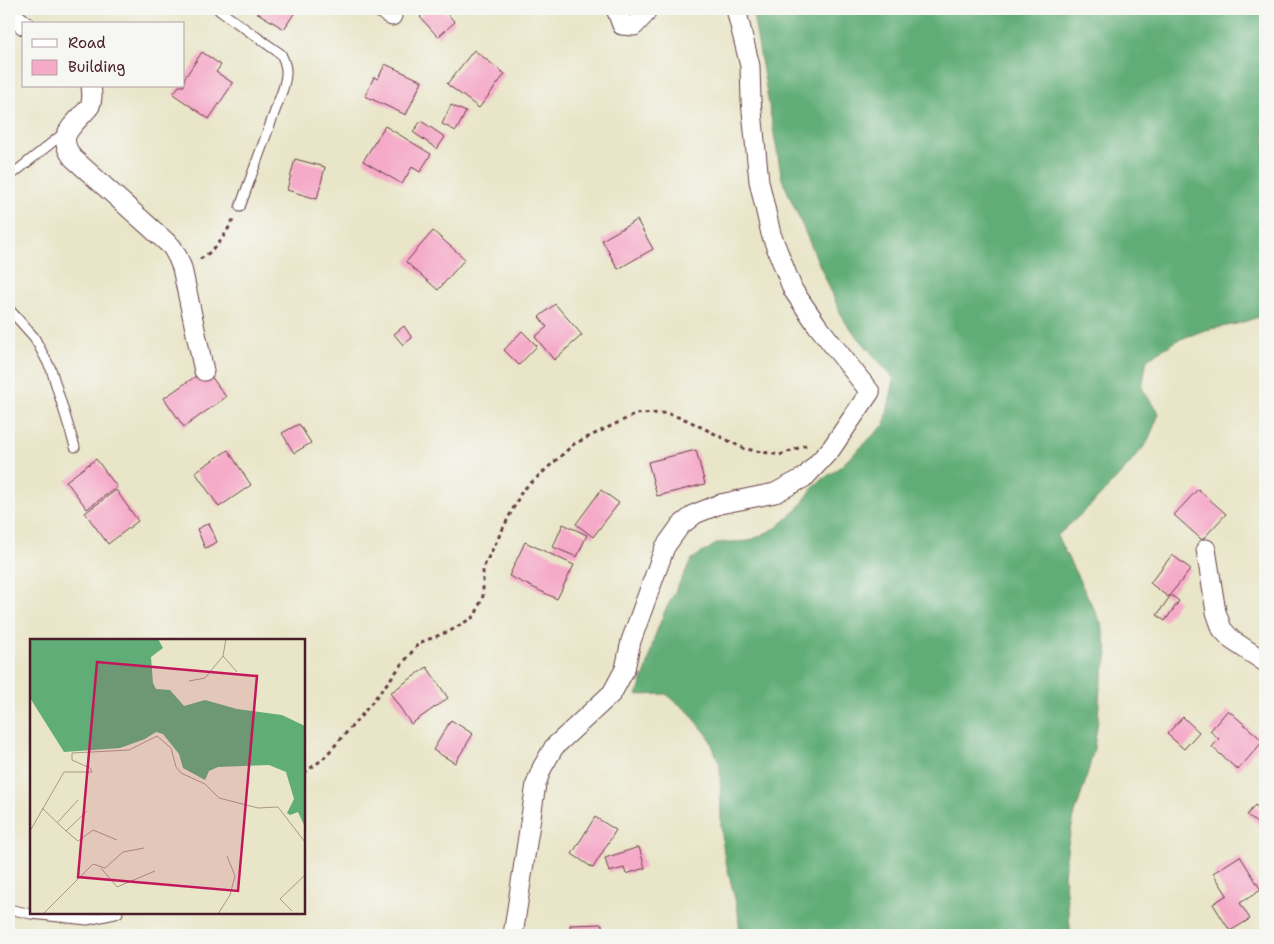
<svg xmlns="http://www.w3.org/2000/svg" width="1274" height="944" font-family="'Shantell Sans',sans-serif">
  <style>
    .forest { fill: #60ad77; stroke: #556651 }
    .building { fill: #f5aac8 }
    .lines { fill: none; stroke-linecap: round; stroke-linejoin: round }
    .service-casing { stroke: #623d43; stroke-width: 11 }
    .minor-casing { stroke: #623d43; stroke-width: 21 }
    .path { stroke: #623d43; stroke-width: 3; stroke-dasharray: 4 4; stroke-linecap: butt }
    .service { stroke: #fff; stroke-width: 9 }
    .minor { stroke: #fff; stroke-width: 19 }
    .inset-road { fill: none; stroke: #a99689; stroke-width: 1 }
    .view { fill: #c2185b; fill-opacity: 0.15; stroke: #c2185b; stroke-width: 2.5 }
    .inset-edge { fill: none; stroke: #4a1f2b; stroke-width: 2.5 }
  </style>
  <rect width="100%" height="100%" fill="#f6f6f2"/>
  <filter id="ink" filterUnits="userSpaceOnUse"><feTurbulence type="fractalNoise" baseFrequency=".02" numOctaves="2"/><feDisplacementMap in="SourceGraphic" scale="10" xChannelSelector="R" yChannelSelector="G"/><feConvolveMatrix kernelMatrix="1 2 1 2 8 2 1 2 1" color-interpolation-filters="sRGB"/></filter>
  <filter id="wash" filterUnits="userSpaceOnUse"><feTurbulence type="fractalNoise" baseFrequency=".0096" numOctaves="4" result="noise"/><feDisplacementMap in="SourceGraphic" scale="20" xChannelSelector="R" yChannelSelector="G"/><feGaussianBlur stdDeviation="1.12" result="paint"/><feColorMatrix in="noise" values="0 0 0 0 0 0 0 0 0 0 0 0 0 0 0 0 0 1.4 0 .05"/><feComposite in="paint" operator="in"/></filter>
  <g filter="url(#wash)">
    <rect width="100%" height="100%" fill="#e9e5c8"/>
    <polygon class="forest" points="752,9 1265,9 1265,315 1237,324 1205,330 1178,340 1147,359 1142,388 1159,414 1147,443 1126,468 1101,495 1079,516 1057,536 1102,625 1108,655 1100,687 1098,719 1094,748 1085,783 1075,813 1068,844 1064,875 1071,935 740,935 738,911 724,854 721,825 720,765 709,737 689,712 666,694 637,695 647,668 654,638 665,611 692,559 718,543 749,541 776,528 798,509 815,485 840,467 885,424 894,379 844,321 782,179"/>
    <g id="blocks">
      <g class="building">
        <polygon points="258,9 297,9 284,29 256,12"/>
        <polygon points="428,9 443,9 455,22 438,37 420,17"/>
        <polygon points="474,50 505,74 479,108 447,84"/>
        <polygon points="202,52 221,65 216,72 233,83 209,119 173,94 179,86 184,86 184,79"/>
        <polygon points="385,64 422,81 406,115 365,96 374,77 378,79"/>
        <polygon points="451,105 466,112 456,131 442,124"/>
        <polygon points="421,121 445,137 437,149 413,132"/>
        <polygon points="385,126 431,154 420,172 412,167 402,184 363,161"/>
        <polygon points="295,159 325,167 317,199 287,190"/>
        <polygon points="637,220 653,249 618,269 602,240"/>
        <polygon points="433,231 465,259 438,290 406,262"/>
        <polygon points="555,304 582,335 554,360 535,337 547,327 539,317"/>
        <polygon points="404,326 412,338 403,345 394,334"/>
        <polygon points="522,331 537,346 519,365 504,350"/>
        <polygon points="206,369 226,397 184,427 164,398"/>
        <polygon points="299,424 311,443 294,453 282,433"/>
        <polygon points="228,450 251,485 219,507 195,472"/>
        <polygon points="696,450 705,484 657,496 648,462"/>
        <polygon points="96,459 117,487 87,509 66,481"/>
        <polygon points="1198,489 1226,514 1202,540 1174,515"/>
        <polygon points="116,490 138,521 108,544 85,513"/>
        <polygon points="601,490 619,503 593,537 576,524"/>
        <polygon points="209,523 217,542 205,548 197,529"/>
        <polygon points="563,524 587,535 577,557 553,547"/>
        <polygon points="525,542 574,565 557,599 509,576"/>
        <polygon points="1172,555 1191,569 1168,597 1150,583"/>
        <polygon points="1171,595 1179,601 1165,621 1157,615"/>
        <polygon points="427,667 448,698 411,724 390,693"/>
        <polygon points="1228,710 1263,741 1238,770 1212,747 1219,739 1210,731"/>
        <polygon points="1183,717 1199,732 1184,749 1167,734"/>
        <polygon points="451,720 473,734 455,763 433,750"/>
        <polygon points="1255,805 1265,814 1265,830 1247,815"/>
        <polygon points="595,817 616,830 593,868 572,854"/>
        <polygon points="639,847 645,868 626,874 624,868 609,872 605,858"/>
        <polygon points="1240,856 1261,890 1240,903 1250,919 1230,931 1213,904 1227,895 1213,873"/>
        <polygon points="602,924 602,935 571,935 570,925"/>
      </g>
    </g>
  </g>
  <g filter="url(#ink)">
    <use href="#blocks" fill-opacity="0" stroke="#623d43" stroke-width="1"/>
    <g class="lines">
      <g class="service-casing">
        <g id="service">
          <path d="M 218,9 L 220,11 L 281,54 C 288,68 287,75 283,89 L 240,207"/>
          <polyline points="9,177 65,132"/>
          <polyline points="9,309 34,337 51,369 75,447"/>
          <polyline points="9,909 31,914 87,920 115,914 118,913"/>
        </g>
      </g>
      <g class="minor-casing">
        <g id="minor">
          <polyline points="382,9 392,16"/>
          <polyline points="616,9 622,25 634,26 645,14 647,9"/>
          <polyline points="9,13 24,25"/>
          <path d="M 91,86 C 92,93 93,99 90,106 C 88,109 85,112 82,115 C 68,130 58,138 73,158 L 172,247 L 178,258 L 182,268 L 204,371"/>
          <polyline points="1206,549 1216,612 1222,629 1232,640 1265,662"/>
          <polyline points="513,935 536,784 542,768 554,747 612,693 625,669 631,641 665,547 680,526 695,514 720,504 775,493 805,477 831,449 870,392 817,325 793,290 771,234 759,181 751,101 750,66 736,9"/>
        </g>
      </g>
      <g class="path">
        <path d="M 200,259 C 216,250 226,234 234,218"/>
        <polyline points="304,773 323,759 361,716 419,643 450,631 475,616 483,596 483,568 522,491 574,444 636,414 666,413 687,420 745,449 780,455 806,445"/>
      </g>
      <use href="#service" class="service"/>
      <use href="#minor" class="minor"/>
    </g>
  </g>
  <g transform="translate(30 639)">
    <rect width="275" height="275" fill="#e9e5c8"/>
    <path d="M 0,0 L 128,0 L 133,9 L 121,18 L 123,44 L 126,50 L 140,51 L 154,67 L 175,61 L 207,70 L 252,76 L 275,87 L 275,188 L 268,173 L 260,176 L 257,174 L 264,160 L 256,133 L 239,126 L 188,128 L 179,132 L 175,141 L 153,129 L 149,115 L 133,95 L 126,93 L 115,100 L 90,109 L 34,113 L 0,59 Z" fill="#60ad77"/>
    <path class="inset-road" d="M 193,17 L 207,33M 159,42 L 175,39 L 193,17 L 196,0M 12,169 L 36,192 L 57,172M 28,183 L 48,161M 0,192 L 34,133 L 62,133 L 60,129 L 42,121 L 42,114 L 99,111 L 127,97 L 141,109 L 146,128 L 151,134 L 175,145 L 189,159 L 228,169 L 248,168 L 275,203M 36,192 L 48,202 L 63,191 L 87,201M 71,229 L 87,248 L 125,232M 262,272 L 250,260 L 275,236M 13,275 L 63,225 L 75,229 L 93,213 L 114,209M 188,275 L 200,256 L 205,237 L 197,217"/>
    <path class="view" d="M 67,23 L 227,37 L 208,252 L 48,238 Z"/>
    <rect width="275" height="275" class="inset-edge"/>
  </g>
  <rect width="1274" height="944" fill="none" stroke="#f6f6f2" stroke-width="30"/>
  <rect x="22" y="22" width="162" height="65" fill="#f6f6f2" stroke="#b1a0a2"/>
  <rect x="32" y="39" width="25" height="8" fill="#ffffff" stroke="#b1a0a2"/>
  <text x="68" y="48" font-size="15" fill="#4a1f2b">Road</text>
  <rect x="32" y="60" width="25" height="15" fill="#f5aac8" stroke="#b1a0a2"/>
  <text x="68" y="72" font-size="15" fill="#4a1f2b">Building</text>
</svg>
